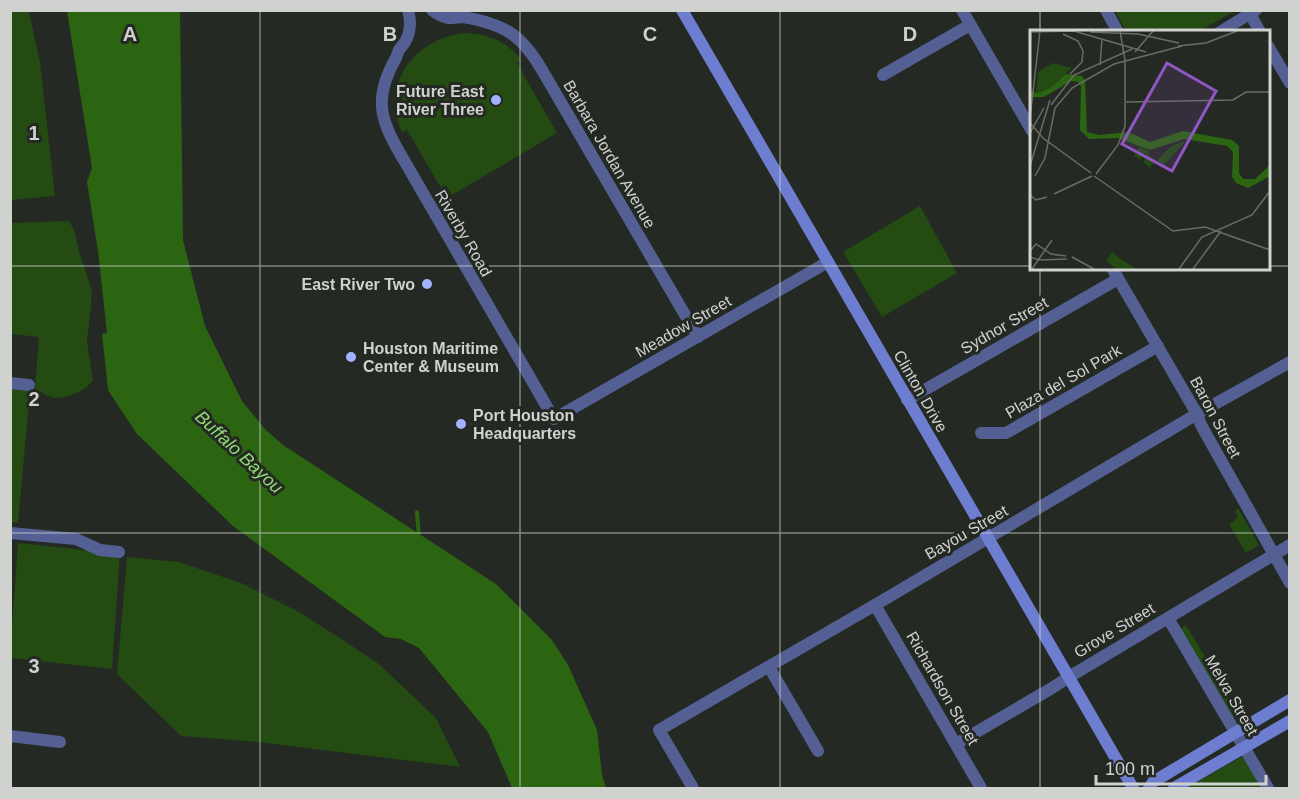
<svg xmlns="http://www.w3.org/2000/svg" width="1300" height="799" font-family="Helvetica,sans-serif">
  <style>
    .green { fill: #234b12 }
    .water { fill: #2c6512 }
    .lines { fill: none; stroke-linecap: round; stroke-linejoin: round }
    .stream { stroke: #2c6512; stroke-width: 4 }
    .street { stroke: #546094; stroke-width: 12 }
    .secondary { stroke: #6d7ed1; stroke-width: 12 }
    .grid { fill: none; stroke: #cfd2ce; stroke-width: 1.5; stroke-opacity: 0.55 }
    .poi-dot { fill: #a1b3fd; stroke: #252923; stroke-width: 2 }
    .labels { text-anchor: middle; stroke-width: 6; stroke-linejoin: round; paint-order: stroke }
    .poi-label { font-size: 16px; font-weight: bold; fill: #cfd2ce; stroke: #252923; text-anchor: end }
    .street-label { font-size: 16px; fill: #cfd2ce; stroke: #252923 }
    .water-label { font-size: 18px; font-style: italic; fill: #8fdb74; stroke: #252923 }
    .inset-road { fill: none; stroke: #696d67; stroke-width: 1.5 }
    .view { fill: #9056c3; fill-opacity: 0.15; stroke: #9056c3; stroke-width: 3 }
    .inset-edge { fill: none; stroke: #cfd2ce; stroke-width: 3 }
    .grid-label { font-size: 20px; text-anchor: middle; font-weight: bold; fill: #cfd2ce; stroke: #252923; stroke-width: 6; stroke-linejoin: round; paint-order: stroke }
  </style>
  <rect width="100%" height="100%" fill="#252923"/>
  <g class="green">
    <polygon points="11,10 29,11 40,63 55,196 11,200"/>
    <polygon points="1115,11 1235,11 1199,31 1126,31"/>
    <path d="M 466,33 C 488,34 509,42 521,60 L 517,63 L 557,133 L 452,195 L 446,185 L 441,188 L 407,130 L 402,132 C 379,84 416,37 466,33 Z"/>
    <polygon points="920,206 957,273 882,317 843,252"/>
    <path d="M 69,221 L 74,230 L 80,255 L 92,290 L 91,305 L 87,341 L 93,380 C 87,390 70,397 58,398 C 50,398 42,393 35,389 L 39,337 L 11,334 L 11,223 Z"/>
    <polygon points="11,389 30,391 18,523 11,522"/>
    <polygon points="1238,508 1259,545 1246,553 1229,524 1238,518 1235,511"/>
    <polygon points="18,543 120,554 112,669 11,658 11,642"/>
    <polygon points="127,557 179,562 241,583 299,612 343,640 379,664 436,718 460,767 258,742 181,736 117,674"/>
    <polygon points="1186,625 1240,715 1232,719 1178,630"/>
    <polygon points="1243,756 1261,788 1186,788"/>
  </g>
  <polygon class="water" points="67,11 180,11 183,240 205,326 242,401 265,429 283,445 496,584 552,640 568,665 597,730 602,775 606,788 512,788 488,732 419,648 401,639 385,637 233,526 137,434 108,390 102,334 107,333 98,251 87,182 92,168"/>
  <g class="lines">
    <polyline class="stream" points="417,512 419,538"/>
    <g class="street">
      <path d="M 408,10 C 411,21 411,32 405,42 C 403,45 401,47 399,50 C 398,52 397,55 396,58 C 371,101 382,123 405,162 L 554,419 L 828,262"/>
      <path d="M 432,10 C 437,14 443,17 449,18 C 454,18 459,17 463,17 C 504,24 521,34 542,70 L 698,337"/>
      <polyline points="962,10 1032,131"/>
      <polyline points="1106,10 1118,32"/>
      <polyline points="1248,10 1260,32"/>
      <polyline points="1220,32 1256,10"/>
      <polyline points="1268,46 1290,83"/>
      <polyline points="883,75 970,25"/>
      <polyline points="1112,268 1197,414 1201,425 1290,583"/>
      <polyline points="10,383 29,385"/>
      <polyline points="907,400 1118,279"/>
      <polyline points="981,433 1006,433 1158,346"/>
      <polyline points="10,533 76,539 100,550 119,552"/>
      <polyline points="875,605 981,788"/>
      <polyline points="1168,618 1268,788"/>
      <polyline points="769,667 818,751"/>
      <polyline points="10,736 60,742"/>
      <polyline points="956,744 1052,688 1069,677 1290,545"/>
      <polyline points="693,788 659,730 875,605 1197,414 1290,362"/>
    </g>
    <g class="secondary">
      <polyline points="682,10 1133,788"/>
      <polyline points="1149,788 1153,782 1290,700"/>
      <polyline points="1174,788 1290,721"/>
    </g>
  </g>
  <path class="grid" d="M 260,10 L 260,788M 520,10 L 520,788M 780,10 L 780,788M 1040,10 L 1040,32M 10,266 L 1032,266M 1268,266 L 1290,266M 1040,268 L 1040,788M 10,533 L 1290,533"/>
  <g class="poi-dot">
    <circle cx="496" cy="100" r="6"/>
    <circle cx="427" cy="284" r="6"/>
    <circle cx="351" cy="357" r="6"/>
    <circle cx="461" cy="424" r="6"/>
  </g>
  <g class="labels">
    <g class="poi-label">
      <text x="484" y="97">Future East<tspan x="484" dy="18">River Three</tspan></text>
      <text x="415" y="290">East River Two</text>
      <text x="363" y="354" text-anchor="start">Houston Maritime<tspan x="363" dy="18">Center &amp; Museum</tspan></text>
      <text x="473" y="421" text-anchor="start">Port Houston<tspan x="473" dy="18">Headquarters</tspan></text>
    </g>
    <g class="street-label">
      <text transform="translate(610 154) rotate(60)" y="6">Barbara Jordan Avenue</text>
      <text transform="translate(464 233) rotate(60)" y="6">Riverby Road</text>
      <text transform="translate(1004 325) rotate(-30)" y="6">Sydnor Street</text>
      <text transform="translate(683 326) rotate(-30)" y="6">Meadow Street</text>
      <text transform="translate(1063 381) rotate(-30)" y="6">Plaza del Sol Park</text>
      <text transform="translate(921 391) rotate(60)" y="6">Clinton Drive</text>
      <text transform="translate(1216 417) rotate(62)" y="6">Baron Street</text>
      <text transform="translate(966 532) rotate(-30)" y="6">Bayou Street</text>
      <text transform="translate(1114 630) rotate(-31)" y="6">Grove Street</text>
      <text transform="translate(943 688) rotate(60)" y="6">Richardson Street</text>
      <text transform="translate(1232 695) rotate(60)" y="6">Melva Street</text>
    </g>
    <g class="water-label">
      <text transform="translate(239 452) rotate(43)" y="6">Buffalo Bayou</text>
    </g>
  </g>
  <g transform="translate(1030 30)">
    <rect width="240" height="240" fill="#252923"/>
    <path d="M 23,33 L 42,38 L 20,58 L 6,63 L 8,42 ZM 156,111 L 133,136 L 127,131 L 141,116 ZM 109,117 L 119,121 L 118,125 L 125,130 L 120,138 L 113,132 L 117,125 L 115,123 L 110,130 L 104,126 ZM 83,221 L 84,224 L 106,239 L 87,239 L 76,231 Z" fill="#234b12"/>
    <path d="M 36,44 L 52,46 L 55,50 L 57,102 L 69,105 L 98,102 L 120,112 L 153,101 L 202,110 L 209,116 L 209,143 L 213,149 L 225,149 L 240,135 L 240,146 L 218,158 L 206,153 L 202,147 L 203,122 L 197,116 L 154,109 L 120,120 L 88,108 L 59,109 L 50,100 L 51,56 L 48,52 L 41,51 L 14,67 L 0,67 L 0,60 L 7,63 L 20,58 Z" fill="#2c6512"/>
    <path class="inset-road" d="M 0,2 L 44,1 L 116,22M 60,2 L 108,4 L 149,13M 33,4 L 48,11 L 53,21 L 52,32 L 40,44M 148,16 L 176,13 L 207,1M 105,22 L 123,1M 70,35 L 72,9M 96,72 L 203,70 L 216,62 L 240,62M 21,75 L 44,45 L 102,19M 0,88 L 10,1M 0,93 L 13,108 L 61,143M 0,103 L 14,78M 0,136 L 20,70M 66,144 L 88,115 L 95,96 L 95,30 L 90,1M 5,146 L 15,128 L 25,78 L 42,58 L 84,34 L 152,16M 64,146 L 143,201 L 175,197 L 240,220M 24,164 L 62,146M 0,165 L 6,170 L 17,167M 0,221 L 6,214 L 21,224 L 36,226M 0,227 L 9,230 L 37,229M 42,227 L 64,239M 2,239 L 22,210M 149,239 L 172,207 L 222,185 L 240,161M 163,239 L 191,201"/>
    <path class="view" d="M 137,33 L 186,61 L 142,141 L 92,114 Z"/>
    <rect width="240" height="240" class="inset-edge"/>
  </g>
  <g class="grid-label">
    <text x="130" y="41">A</text>
    <text x="390" y="41">B</text>
    <text x="650" y="41">C</text>
    <text x="910" y="41">D</text>
    <text x="34" y="140">1</text>
    <text x="34" y="406">2</text>
    <text x="34" y="673">3</text>
  </g>
  <rect width="1300" height="799" fill="none" stroke="#cfd2ce" stroke-width="24"/>
  <path d="M1096 775v9h170v-9" fill="none" stroke="#cfd2ce" stroke-width="3"/>
  <text x="1105" y="775" font-size="18" fill="#cfd2ce" stroke="#252923" stroke-width="4.5" paint-order="stroke">100 m</text>
</svg>
